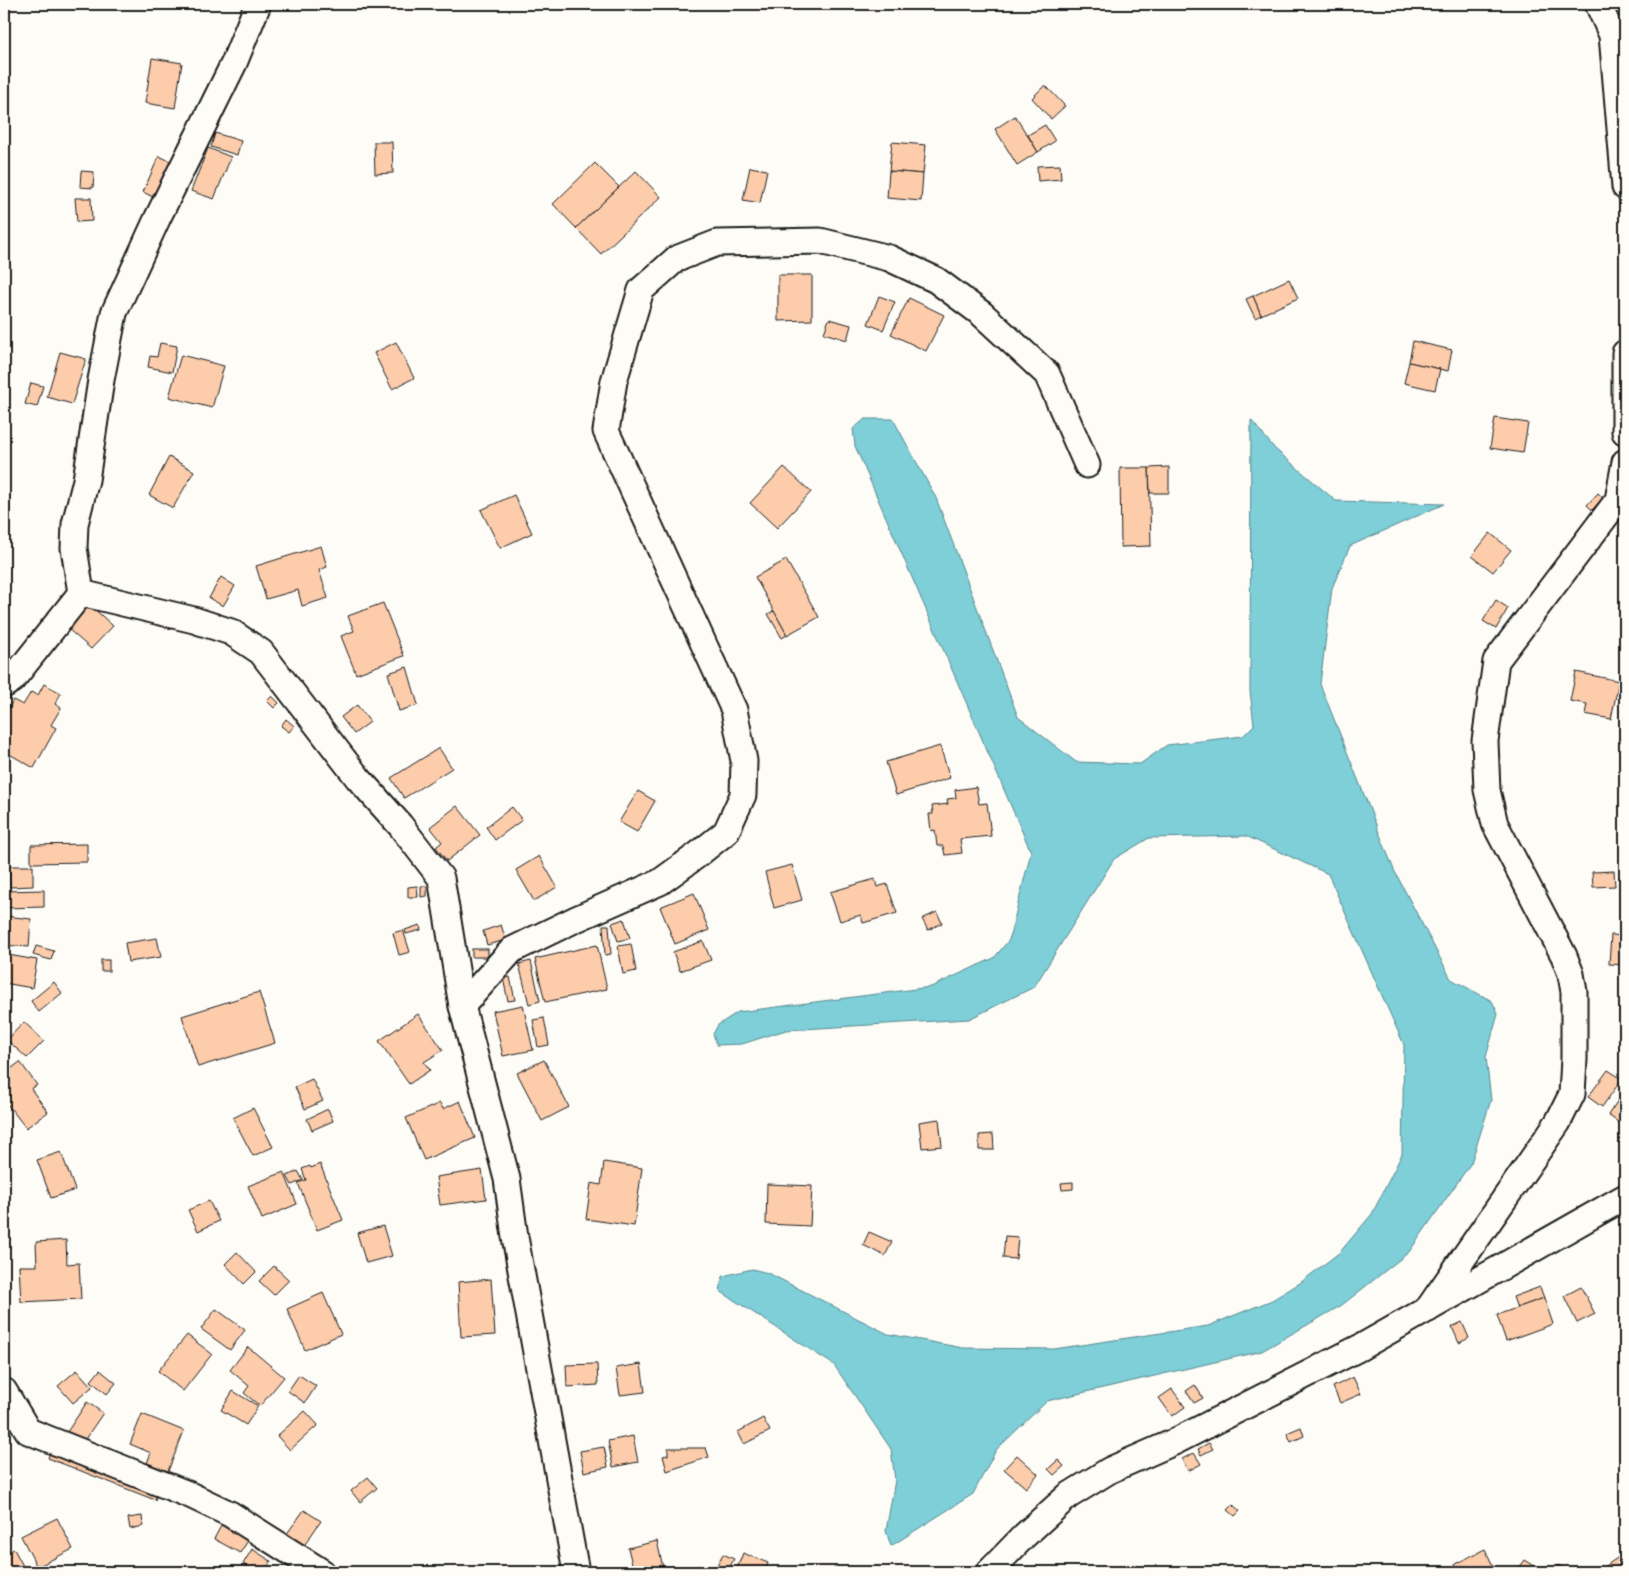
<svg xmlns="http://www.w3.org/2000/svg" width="1629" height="1576" font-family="Caveat,sans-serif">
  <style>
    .water { fill: #7ecfd8; stroke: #57878d }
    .building { fill: #fcccab; stroke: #1c1c1c }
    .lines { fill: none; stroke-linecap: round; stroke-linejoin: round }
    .minor-casing { stroke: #1c1c1c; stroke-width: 29 }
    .minor { stroke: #fdfcf7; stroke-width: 25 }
  </style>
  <rect width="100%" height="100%" fill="#fdfcf7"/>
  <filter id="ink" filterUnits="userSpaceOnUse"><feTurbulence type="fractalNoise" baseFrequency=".02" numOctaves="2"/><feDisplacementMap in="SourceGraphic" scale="10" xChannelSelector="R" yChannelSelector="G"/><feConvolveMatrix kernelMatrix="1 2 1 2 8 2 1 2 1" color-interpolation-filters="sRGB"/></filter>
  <g filter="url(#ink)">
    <polygon class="water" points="865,419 893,419 936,498 1018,717 1076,762 1140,764 1167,745 1243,736 1254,725 1250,691 1251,420 1275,449 1336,501 1444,504 1350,546 1332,588 1320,684 1394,870 1451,979 1492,1001 1498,1014 1486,1057 1491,1100 1471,1163 1409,1252 1342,1305 1262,1351 1047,1401 996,1450 973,1494 891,1546 886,1531 895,1480 891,1449 834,1365 720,1291 723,1276 752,1269 768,1273 888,1334 963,1348 1054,1349 1208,1326 1272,1300 1300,1283 1340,1252 1372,1214 1402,1154 1404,1045 1328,874 1246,836 1149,838 1114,859 1034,987 969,1019 786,1030 742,1044 717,1045 713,1034 718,1025 738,1012 931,987 994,958 1009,940 1031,852 855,446 853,429"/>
    <g class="building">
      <polygon points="152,58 182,63 175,108 145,103"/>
      <polygon points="1045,85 1065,106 1051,119 1032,98"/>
      <polygon points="1015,116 1038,152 1017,165 995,129"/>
      <polygon points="1045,125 1055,141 1038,152 1028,135"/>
      <polygon points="215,133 241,141 237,155 211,147"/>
      <polygon points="374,142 392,142 393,173 375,174"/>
      <polygon points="892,142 926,145 923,174 889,171"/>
      <polygon points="208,148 231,157 214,199 191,191"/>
      <polygon points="159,156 172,162 155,198 143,192"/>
      <polygon points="595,163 619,187 576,228 553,204"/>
      <polygon points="1060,165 1061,179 1038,181 1037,166"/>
      <polygon points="750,167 767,170 760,203 743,200"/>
      <polygon points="81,171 94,172 93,188 80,187"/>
      <polygon points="636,171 661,197 601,254 576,228"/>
      <polygon points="889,171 923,174 921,201 887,198"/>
      <polygon points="75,198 91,198 92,221 77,222"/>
      <polygon points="778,275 812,275 812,320 778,321"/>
      <polygon points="1289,279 1298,298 1261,315 1253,296"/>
      <polygon points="879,296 895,302 883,330 868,324"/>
      <polygon points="1253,296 1261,315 1255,318 1246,299"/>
      <polygon points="909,298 944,315 926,351 891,334"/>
      <polygon points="829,319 851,325 847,340 824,333"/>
      <polygon points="1413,341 1452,350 1448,371 1409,362"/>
      <polygon points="396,342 414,378 392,389 374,353"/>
      <polygon points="160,343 177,346 172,372 148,367 150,356 157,357"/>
      <polygon points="60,352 86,359 72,404 47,397"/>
      <polygon points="181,355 224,366 212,408 169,397"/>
      <polygon points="1409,362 1440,369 1435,390 1404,383"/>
      <polygon points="31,383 43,386 37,407 25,404"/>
      <polygon points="1495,418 1528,423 1523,453 1490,448"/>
      <polygon points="169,457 194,471 173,508 149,495"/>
      <polygon points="784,467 811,492 777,528 750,503"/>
      <polygon points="1169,467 1169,493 1150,493 1149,468"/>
      <polygon points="1120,468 1149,468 1151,546 1121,547"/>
      <polygon points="1598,493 1603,498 1592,510 1587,505"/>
      <polygon points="514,495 532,533 500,548 481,510"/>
      <polygon points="1490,533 1511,550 1493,572 1472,556"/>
      <polygon points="321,546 327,567 319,570 328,598 302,606 298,590 266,599 256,566"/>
      <polygon points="786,560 819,617 787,635 755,577"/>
      <polygon points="221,577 235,586 223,606 209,598"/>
      <polygon points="1496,600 1508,608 1496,629 1483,621"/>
      <polygon points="383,603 404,656 356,674 341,636 354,631 348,616"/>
      <polygon points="90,605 113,626 91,649 68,629"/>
      <polygon points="774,611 787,635 782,638 768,614"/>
      <polygon points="407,667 418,705 399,711 388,673"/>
      <polygon points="1576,672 1619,681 1611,719 1585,714 1587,704 1570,701"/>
      <polygon points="44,684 61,693 55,704 61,708 51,725 56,728 34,768 4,751 4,742 9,732 4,729 4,717 13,700 23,705 31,692 38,695"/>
      <polygon points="272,696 279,703 274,708 267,701"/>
      <polygon points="357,705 370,722 354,734 341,717"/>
      <polygon points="286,719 294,726 289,732 281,726"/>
      <polygon points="940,746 950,778 896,795 886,762"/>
      <polygon points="439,748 452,768 404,798 391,778"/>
      <polygon points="976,787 979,804 987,803 991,836 960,839 962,853 945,855 943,846 937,846 935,830 931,831 929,814 933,814 932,806 948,804 947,799 956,798 955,790"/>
      <polygon points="638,791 655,801 637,832 619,822"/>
      <polygon points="457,806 480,835 447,861 436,847 442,842 430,827"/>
      <polygon points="512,807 522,820 495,840 486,827"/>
      <polygon points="87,844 87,862 31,863 31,845"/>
      <polygon points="539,856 557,887 534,901 516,870"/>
      <polygon points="792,865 802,900 774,908 765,872"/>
      <polygon points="9,866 33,866 33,886 10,887"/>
      <polygon points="1614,871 1615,886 1593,887 1592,872"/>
      <polygon points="875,879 877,887 887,884 897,913 863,923 861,915 840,921 830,892"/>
      <polygon points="417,886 418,897 408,897 408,887"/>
      <polygon points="421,886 427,886 427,896 421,897"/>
      <polygon points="44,890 44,907 4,908 4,891"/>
      <polygon points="694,893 709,930 675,944 660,907"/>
      <polygon points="937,912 942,923 928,930 922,919"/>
      <polygon points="6,916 31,919 29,947 4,945"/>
      <polygon points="624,919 630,938 618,941 612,923"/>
      <polygon points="420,925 421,930 406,934 405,930"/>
      <polygon points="501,925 506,940 487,945 483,931"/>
      <polygon points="603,925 609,925 611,954 605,955"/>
      <polygon points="403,930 410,952 399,955 393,933"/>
      <polygon points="1611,935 1625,936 1625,965 1609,964"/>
      <polygon points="157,938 161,957 128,962 125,943"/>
      <polygon points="703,941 711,960 680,971 673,952"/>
      <polygon points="631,944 636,971 623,974 618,946"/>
      <polygon points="597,945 607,989 545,1002 535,959"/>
      <polygon points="36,946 54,951 51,960 33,955"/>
      <rect x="472" y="949" width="16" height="8"/>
      <polygon points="8,955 37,960 32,988 4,983"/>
      <rect x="101" y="960" width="8" height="11"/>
      <polygon points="531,961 540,1001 529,1004 519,964"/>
      <polygon points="510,977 515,1000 508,1001 503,978"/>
      <polygon points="54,982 62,993 39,1012 31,1001"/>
      <polygon points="259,992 275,1043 198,1067 182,1016"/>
      <polygon points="523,1005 533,1050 503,1056 493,1011"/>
      <polygon points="418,1014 443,1050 424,1062 430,1070 409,1084 379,1041"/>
      <polygon points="544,1018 549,1045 538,1047 533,1020"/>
      <polygon points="24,1022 44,1041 27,1058 7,1040"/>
      <polygon points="544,1060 569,1107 542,1121 517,1073"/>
      <polygon points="20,1062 37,1085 31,1089 48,1112 26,1128 8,1105 4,1109 4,1074"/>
      <polygon points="1608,1070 1622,1079 1602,1107 1588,1097"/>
      <polygon points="312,1079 323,1101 305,1109 295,1087"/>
      <polygon points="1625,1090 1625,1127 1608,1115"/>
      <polygon points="460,1101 475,1138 424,1160 406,1118 440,1103 443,1109"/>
      <polygon points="253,1108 273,1147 253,1156 233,1118"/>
      <polygon points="328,1109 333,1121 312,1130 307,1119"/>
      <polygon points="939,1119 942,1146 922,1148 919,1122"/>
      <polygon points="993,1134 994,1150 979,1150 979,1135"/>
      <polygon points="61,1152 75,1190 51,1198 37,1160"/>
      <polygon points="604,1162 642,1168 634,1226 586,1219 591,1183 601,1185"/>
      <polygon points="320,1164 343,1220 317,1230 298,1183 306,1180 302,1169 310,1166 311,1168"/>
      <polygon points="482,1170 486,1199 440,1205 436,1177"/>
      <polygon points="298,1171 303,1180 292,1185 287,1176"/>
      <polygon points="284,1172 297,1204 262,1219 248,1186"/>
      <polygon points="1073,1182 1073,1189 1062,1190 1061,1183"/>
      <polygon points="767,1184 812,1186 810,1226 766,1224"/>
      <polygon points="209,1201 219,1221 198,1231 188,1210"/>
      <polygon points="383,1226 392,1256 366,1263 357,1233"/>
      <polygon points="869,1232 892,1242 885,1256 863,1245"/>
      <polygon points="1005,1236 1018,1237 1016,1259 1003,1258"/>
      <polygon points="66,1240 67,1264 79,1263 81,1299 21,1302 19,1266 37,1266 36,1242"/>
      <polygon points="237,1252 256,1272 244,1284 225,1264"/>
      <polygon points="274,1266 289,1280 274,1295 259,1281"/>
      <polygon points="491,1279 495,1335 461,1337 458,1282"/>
      <polygon points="1540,1287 1544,1298 1517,1308 1513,1297"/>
      <polygon points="1581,1287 1595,1314 1577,1323 1564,1296"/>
      <polygon points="323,1293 341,1334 305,1350 287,1309"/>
      <polygon points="1544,1298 1553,1324 1506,1341 1497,1315"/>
      <polygon points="216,1309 245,1330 230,1350 201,1329"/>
      <polygon points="1462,1322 1469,1338 1459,1343 1452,1327"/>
      <polygon points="187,1335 212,1354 183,1391 158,1371"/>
      <polygon points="248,1347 284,1377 260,1406 244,1393 249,1386 230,1370"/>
      <polygon points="597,1364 598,1385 567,1387 566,1365"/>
      <polygon points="641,1364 645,1392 620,1395 616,1368"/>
      <polygon points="77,1370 92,1387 73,1403 58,1386"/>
      <polygon points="100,1370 116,1383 107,1394 91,1381"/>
      <polygon points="299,1375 316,1386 305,1403 288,1391"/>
      <polygon points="1353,1377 1361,1394 1340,1403 1333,1387"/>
      <polygon points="1195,1385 1203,1398 1194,1403 1186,1391"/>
      <polygon points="1172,1389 1185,1407 1172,1416 1159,1398"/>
      <polygon points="233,1391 258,1406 246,1425 221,1410"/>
      <polygon points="87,1402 103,1413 81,1445 65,1435"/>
      <polygon points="305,1411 318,1425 290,1450 277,1436"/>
      <polygon points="142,1414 184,1431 168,1471 147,1463 151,1453 130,1444"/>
      <polygon points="763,1418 770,1431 744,1444 738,1432"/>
      <polygon points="1301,1427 1304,1436 1291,1442 1287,1433"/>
      <polygon points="633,1436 638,1462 613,1467 608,1441"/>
      <polygon points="1209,1443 1213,1449 1201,1455 1198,1449"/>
      <polygon points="604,1447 608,1467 584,1472 580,1451"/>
      <polygon points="668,1448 706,1448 709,1457 667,1471 663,1456 668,1455"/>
      <polygon points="51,1450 158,1492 155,1500 48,1458"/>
      <polygon points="1194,1453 1201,1464 1188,1471 1182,1459"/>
      <polygon points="1017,1455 1038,1474 1026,1488 1004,1469"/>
      <polygon points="1058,1460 1064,1466 1054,1475 1048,1469"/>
      <polygon points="368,1477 377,1488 360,1502 351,1491"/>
      <polygon points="1233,1505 1240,1511 1235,1516 1228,1510"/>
      <polygon points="304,1510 321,1521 303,1547 286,1535"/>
      <polygon points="142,1516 143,1526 130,1529 128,1518"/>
      <polygon points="57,1518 73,1549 37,1567 21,1536"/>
      <polygon points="222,1524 249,1539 240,1553 214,1539"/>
      <polygon points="657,1541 664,1572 634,1572 628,1548"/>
      <polygon points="14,1549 23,1566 11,1572 4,1572 4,1554"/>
      <polygon points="252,1549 271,1561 265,1572 257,1572 243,1564"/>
      <polygon points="1485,1549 1493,1566 1480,1572 1459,1572 1455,1564"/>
      <polygon points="743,1553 768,1563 765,1572 740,1572 736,1571"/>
      <polygon points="1625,1553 1625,1572 1596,1572"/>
      <polygon points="723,1554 734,1559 727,1572 713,1572"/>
      <polygon points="1525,1560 1541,1570 1539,1572 1516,1572"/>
      <polygon points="1559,1565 1565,1570 1563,1572 1553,1572"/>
      <polygon points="204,1568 205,1572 182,1572"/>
    </g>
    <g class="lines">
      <g class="minor-casing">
        <g id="minor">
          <polyline points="1598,4 1612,35 1625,187"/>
          <polyline points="1625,353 1625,432"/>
          <polyline points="81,593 74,548 75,524 86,480 101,380 114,313 158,217 234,63 258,4"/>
          <polyline points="4,685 12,680 81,593 194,620 231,632 261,652 358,778 400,825 441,878 462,1006 507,1179 515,1237 576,1572"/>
          <polyline points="462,1006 512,950 576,919 660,882 696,856 726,832 743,795 744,761 734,710 606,431 614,381 641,290 676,259 717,243 820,241 889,258 936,280 982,314 1047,374 1087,465"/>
          <polyline points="1428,1309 1558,1122 1572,1094 1574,1059 1574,992 1571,974 1564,956 1495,824 1487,790 1485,741 1496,661 1618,500 1625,462"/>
          <polyline points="4,1391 28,1431 190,1495 230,1514 322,1572"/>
          <polyline points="989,1572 1024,1536 1068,1496 1110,1470 1174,1442 1361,1347 1625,1197"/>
        </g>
      </g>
      <use href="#minor" class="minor"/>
    </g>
  </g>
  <rect width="1629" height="1576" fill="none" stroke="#fdfcf7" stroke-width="20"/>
  <rect x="10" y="10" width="1609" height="1556" fill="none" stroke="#1c1c1c" stroke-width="2" filter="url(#ink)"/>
</svg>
